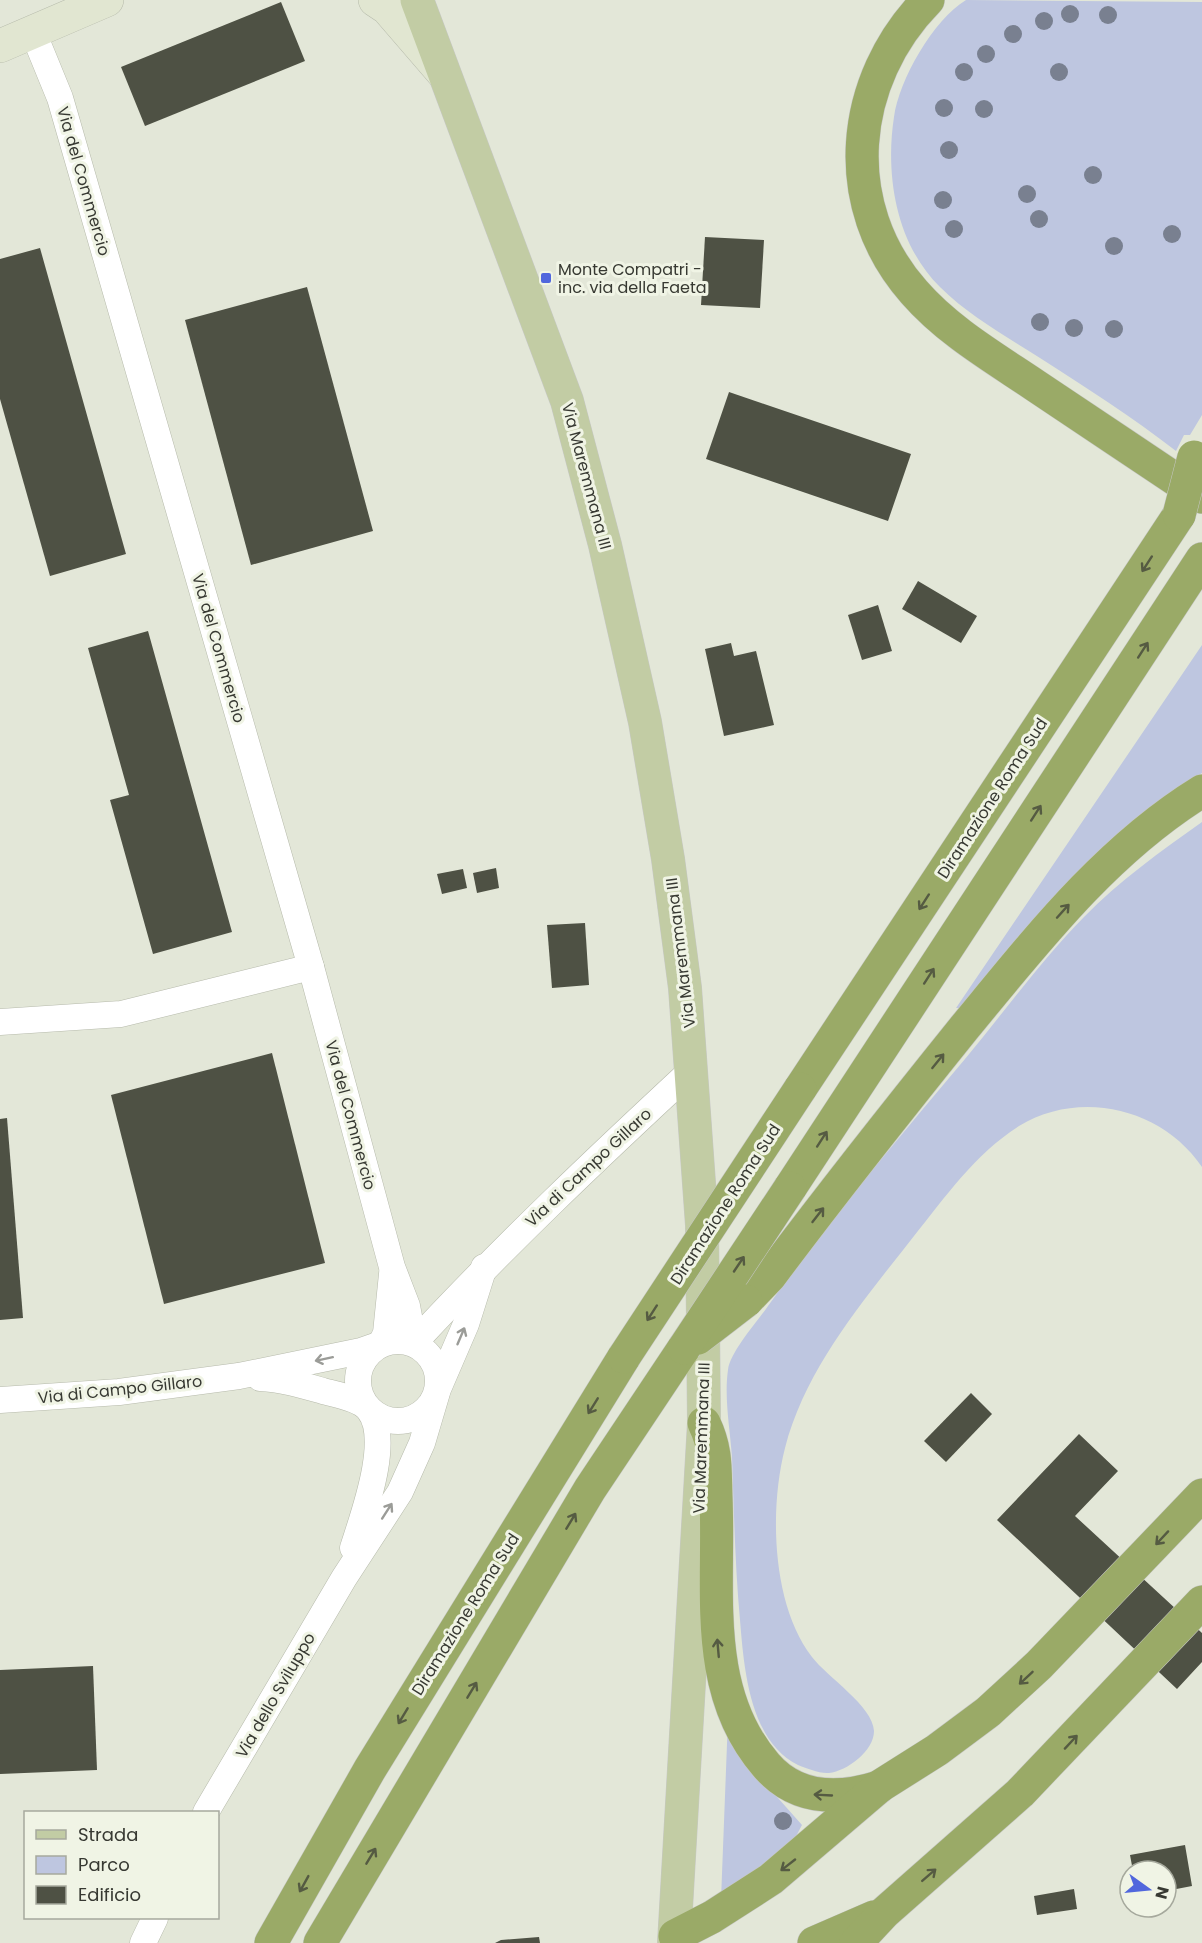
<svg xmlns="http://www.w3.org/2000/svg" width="1202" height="1943" font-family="Poppins,sans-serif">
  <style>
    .green { fill: #bec6e0 }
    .building { fill: #4e5144 }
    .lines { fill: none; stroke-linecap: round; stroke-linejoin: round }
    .street-casing { stroke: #b6baab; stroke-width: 27 }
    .secondary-casing { stroke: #b6baab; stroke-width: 34 }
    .primary-casing { stroke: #c7c8c6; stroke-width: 34 }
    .highway-casing { stroke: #c7c8c6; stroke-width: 34 }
    .street { stroke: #fff; stroke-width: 26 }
    .secondary { stroke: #e1e6d1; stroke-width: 33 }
    .primary { stroke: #c2cca4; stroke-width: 33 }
    .highway { stroke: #9aaa67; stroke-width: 33 }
    .highway-bridge-casing { stroke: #c7c8c6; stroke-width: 34; stroke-linecap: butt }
    .highway-bridge { stroke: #9aaa67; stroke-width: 33 }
    .tree { fill: #798090 }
    .oneway { stroke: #555b42 }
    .oneway2 { stroke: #9b9c98 }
    .poi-dot { fill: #5167dd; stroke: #f0f4e5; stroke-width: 2 }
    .labels { text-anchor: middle; stroke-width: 6; stroke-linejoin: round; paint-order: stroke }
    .street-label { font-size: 16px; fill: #373932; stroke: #f0f4e5 }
    .poi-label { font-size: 16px; fill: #373932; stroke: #f0f4e5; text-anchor: start }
  </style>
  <rect width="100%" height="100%" fill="#e3e7d8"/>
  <g class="green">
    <path d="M 966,0 L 1202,2 L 1202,415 L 1190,435 L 1184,435 L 1176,451 C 1132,417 1087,388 1040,358 C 1006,336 969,316 940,287 C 896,244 885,175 894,117 C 899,80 933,20 966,0 Z"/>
    <path d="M 1202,645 L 1202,773 C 1168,794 1135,818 1106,844 C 1053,893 1009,952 964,1008 L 956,1008 Z"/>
    <path d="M 1202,822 L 1202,1167 C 1162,1108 1080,1089 1019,1126 C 976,1153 945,1197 914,1236 C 864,1300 806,1367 785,1448 C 769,1510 772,1605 812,1657 C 827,1677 873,1706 874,1731 C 874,1751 847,1771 829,1773 C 820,1774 806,1768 798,1765 C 749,1741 744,1667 740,1620 C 735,1566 734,1511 732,1457 C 730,1429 724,1397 728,1370 C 730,1352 757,1322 768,1306 C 829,1220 897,1140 965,1059 C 1004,1012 1041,961 1084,917 C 1119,881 1161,851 1202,822 Z"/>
    <polygon points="728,1718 754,1771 802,1825 794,1840 721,1900"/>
  </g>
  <g class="building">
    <polygon points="281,2 305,61 145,126 121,67"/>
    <polygon points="705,237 764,240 760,308 701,305"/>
    <polygon points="40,248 126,554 50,576 0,399 0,259"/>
    <polygon points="307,287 373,531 251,565 185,320"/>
    <polygon points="729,392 911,454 888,521 706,459"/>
    <polygon points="918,581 977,616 961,643 902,609"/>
    <polygon points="878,605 892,651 862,660 848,615"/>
    <polygon points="148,631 232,932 153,954 110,800 129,795 88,648"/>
    <polygon points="731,643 734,656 756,651 774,725 724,736 705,649"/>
    <polygon points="496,868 499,888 477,893 473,873"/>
    <polygon points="463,869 467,888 442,894 437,874"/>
    <polygon points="585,923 589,985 552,988 547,925"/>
    <polygon points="272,1053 325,1263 164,1304 111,1095"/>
    <polygon points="7,1118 23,1318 0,1320 0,1119"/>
    <polygon points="971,1393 992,1414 946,1462 924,1441"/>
    <polygon points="1079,1434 1118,1471 1075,1516 1202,1633 1202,1662 1177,1689 997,1520"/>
    <polygon points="93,1666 97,1770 0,1774 0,1670"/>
    <polygon points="1185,1845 1192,1886 1166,1891 1166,1871 1133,1871 1130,1855"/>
    <polygon points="1074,1889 1077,1909 1037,1915 1034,1896"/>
    <polygon points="539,1937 540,1943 495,1943 501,1940"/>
  </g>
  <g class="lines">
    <g class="street-casing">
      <g id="street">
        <polyline points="33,32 60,98 311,967 392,1267 407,1306 414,1343"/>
        <polyline points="0,1022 121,1014 311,967"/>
        <circle cx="398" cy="1381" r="40"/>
        <path d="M 414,1343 C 503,1247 597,1158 693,1069"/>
        <polyline points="381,1344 386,1333 392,1274"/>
        <path d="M 260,1378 C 282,1379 302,1385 323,1391 C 337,1395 360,1398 369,1410 C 392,1439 363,1516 353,1548"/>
        <polyline points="0,1400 119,1392 239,1376 361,1351 381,1344"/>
        <polyline points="206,1812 344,1578 400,1492 422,1443 438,1389 466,1324 484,1267"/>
        <polyline points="143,1943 155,1918"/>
      </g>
    </g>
    <g class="secondary-casing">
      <g id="secondary">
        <polyline points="375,0 387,8 443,73"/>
        <polyline points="0,46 107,0"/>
      </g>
    </g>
    <g class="primary-casing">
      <polyline id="primary" points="417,0 567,401 605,545 645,722 668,859 685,988 702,1225 704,1423 674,1943"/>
    </g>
    <g class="highway-casing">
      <g id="highway">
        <path d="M 928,0 C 849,80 837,205 914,292 C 948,331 993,357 1036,386 C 1091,423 1147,460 1202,497"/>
        <polyline points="800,1089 1179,515"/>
        <polyline points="790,1188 1202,559"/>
        <path d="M 746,1301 L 770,1276 C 833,1192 898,1110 964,1028 C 1035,942 1106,850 1202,791"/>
        <path d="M 704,1423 C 717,1450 715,1469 716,1498 C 720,1589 701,1690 766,1765 C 796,1800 838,1800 879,1787"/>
        <polyline points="675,1936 712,1917 771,1879 880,1786 937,1750 988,1712 1039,1665 1202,1495"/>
        <polyline points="271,1943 370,1769 624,1357"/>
        <polyline points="320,1943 590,1489 684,1348"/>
        <polyline points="814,1943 874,1917"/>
        <polyline points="856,1943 884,1913 1020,1793 1202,1602"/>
      </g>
    </g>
    <use href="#street" class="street"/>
    <use href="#secondary" class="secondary"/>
    <use href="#primary" class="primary"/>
    <use href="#highway" class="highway"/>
    <g class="highway-bridge-casing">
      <g id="highway-bridge">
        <polyline points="1179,515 1194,457"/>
        <polyline points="698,1338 746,1301"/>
        <polyline points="684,1348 790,1188"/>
        <polyline points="624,1357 800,1089"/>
      </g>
    </g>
    <use href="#highway-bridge" class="highway-bridge"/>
  </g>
  <g class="tree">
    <circle cx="1070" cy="14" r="9"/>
    <circle cx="1108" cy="15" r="9"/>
    <circle cx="1044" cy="21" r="9"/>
    <circle cx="1013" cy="34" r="9"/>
    <circle cx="986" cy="54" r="9"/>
    <circle cx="964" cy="72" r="9"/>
    <circle cx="1059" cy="72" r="9"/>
    <circle cx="944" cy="108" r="9"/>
    <circle cx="984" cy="109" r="9"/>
    <circle cx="949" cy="150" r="9"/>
    <circle cx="1093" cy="175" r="9"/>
    <circle cx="1027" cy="194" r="9"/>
    <circle cx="943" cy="200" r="9"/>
    <circle cx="1039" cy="219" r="9"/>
    <circle cx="954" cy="229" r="9"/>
    <circle cx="1172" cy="234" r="9"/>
    <circle cx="1114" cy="246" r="9"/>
    <circle cx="1040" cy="322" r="9"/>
    <circle cx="1074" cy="328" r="9"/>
    <circle cx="1114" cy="329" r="9"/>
    <circle cx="783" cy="1821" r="9"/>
  </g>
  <defs><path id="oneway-shaft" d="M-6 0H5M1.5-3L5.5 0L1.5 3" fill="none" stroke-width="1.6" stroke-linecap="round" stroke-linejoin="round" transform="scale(1.5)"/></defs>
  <g class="oneway">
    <use href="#oneway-shaft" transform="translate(1147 564) rotate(123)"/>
    <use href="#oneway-shaft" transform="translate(1143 650) rotate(-57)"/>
    <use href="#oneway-shaft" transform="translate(1036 813) rotate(-57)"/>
    <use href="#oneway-shaft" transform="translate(924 902) rotate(123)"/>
    <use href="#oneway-shaft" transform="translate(1063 911) rotate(-48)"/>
    <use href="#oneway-shaft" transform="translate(929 976) rotate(-57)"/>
    <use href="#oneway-shaft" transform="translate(938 1061) rotate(-51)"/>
    <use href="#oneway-shaft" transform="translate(822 1139) rotate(-57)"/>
    <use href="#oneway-shaft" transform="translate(818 1215) rotate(-52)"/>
    <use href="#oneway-shaft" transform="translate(739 1264) rotate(-56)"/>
    <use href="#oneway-shaft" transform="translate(652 1313) rotate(123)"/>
    <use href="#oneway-shaft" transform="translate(593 1406) rotate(122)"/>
    <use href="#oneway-shaft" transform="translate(571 1521) rotate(-59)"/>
    <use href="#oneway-shaft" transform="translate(1162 1538) rotate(133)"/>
    <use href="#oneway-shaft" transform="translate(718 1648) rotate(-95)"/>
    <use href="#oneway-shaft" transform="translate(1026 1678) rotate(137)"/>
    <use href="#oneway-shaft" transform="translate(472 1690) rotate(-59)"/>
    <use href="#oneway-shaft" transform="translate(403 1716) rotate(121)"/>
    <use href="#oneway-shaft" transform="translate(1071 1742) rotate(-47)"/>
    <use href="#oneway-shaft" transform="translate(823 1795) rotate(-177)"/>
    <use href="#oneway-shaft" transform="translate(371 1856) rotate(-59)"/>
    <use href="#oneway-shaft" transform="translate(788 1865) rotate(142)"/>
    <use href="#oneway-shaft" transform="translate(929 1875) rotate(-41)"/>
    <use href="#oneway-shaft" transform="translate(304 1884) rotate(119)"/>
  </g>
  <g class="oneway2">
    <use href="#oneway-shaft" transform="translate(461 1336) rotate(-67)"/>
    <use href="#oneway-shaft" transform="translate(324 1359) rotate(168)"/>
    <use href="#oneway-shaft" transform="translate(387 1511) rotate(-57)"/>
  </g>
  <rect class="poi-dot" x="540" y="272" width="12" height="12" rx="3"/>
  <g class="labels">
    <g class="street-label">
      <text transform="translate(84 181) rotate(74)" y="6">Via del Commercio</text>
      <text transform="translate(587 476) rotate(75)" y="6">Via Maremmana III</text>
      <text transform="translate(219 648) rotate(74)" y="6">Via del Commercio</text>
      <text transform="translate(992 798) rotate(-57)" y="6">Diramazione Roma Sud</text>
      <text transform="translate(680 953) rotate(-97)" y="6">Via Maremmana III</text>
      <text transform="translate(351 1115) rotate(75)" y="6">Via del Commercio</text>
      <text transform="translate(588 1167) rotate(-43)" y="6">Via di Campo Gillaro</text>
      <text transform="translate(725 1204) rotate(-57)" y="6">Diramazione Roma Sud</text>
      <text transform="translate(120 1389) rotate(-6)" y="6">Via di Campo Gillaro</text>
      <text transform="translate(701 1438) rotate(-88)" y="6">Via Maremmana III</text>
      <text transform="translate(465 1614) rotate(-58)" y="6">Diramazione Roma Sud</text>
      <text transform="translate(275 1695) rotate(-60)" y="6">Via dello Sviluppo</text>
    </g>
    <g class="poi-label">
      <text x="558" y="275">Monte Compatri -<tspan x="558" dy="18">inc. via della Faeta</tspan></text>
    </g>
  </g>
  <rect x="24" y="1811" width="195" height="108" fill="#f0f4e5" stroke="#a6a99d" stroke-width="1.5"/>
  <rect x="36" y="1830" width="30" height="9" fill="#c2cca4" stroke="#a6a99d" stroke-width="1.5"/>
  <text x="78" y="1841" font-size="18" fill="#373932">Strada</text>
  <rect x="36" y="1856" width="30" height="18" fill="#bec6e0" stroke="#a6a99d" stroke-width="1.5"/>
  <text x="78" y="1871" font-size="18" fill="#373932">Parco</text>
  <rect x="36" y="1886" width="30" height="18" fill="#4e5144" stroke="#a6a99d" stroke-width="1.5"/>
  <text x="78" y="1901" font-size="18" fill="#373932">Edificio</text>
  <g transform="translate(1148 1889) rotate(105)"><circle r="28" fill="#f0f4e5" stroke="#a6a99d" stroke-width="1.5"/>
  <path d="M0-4.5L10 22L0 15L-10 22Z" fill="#5167dd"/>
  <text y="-9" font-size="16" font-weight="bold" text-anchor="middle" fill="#373932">N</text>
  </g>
</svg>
